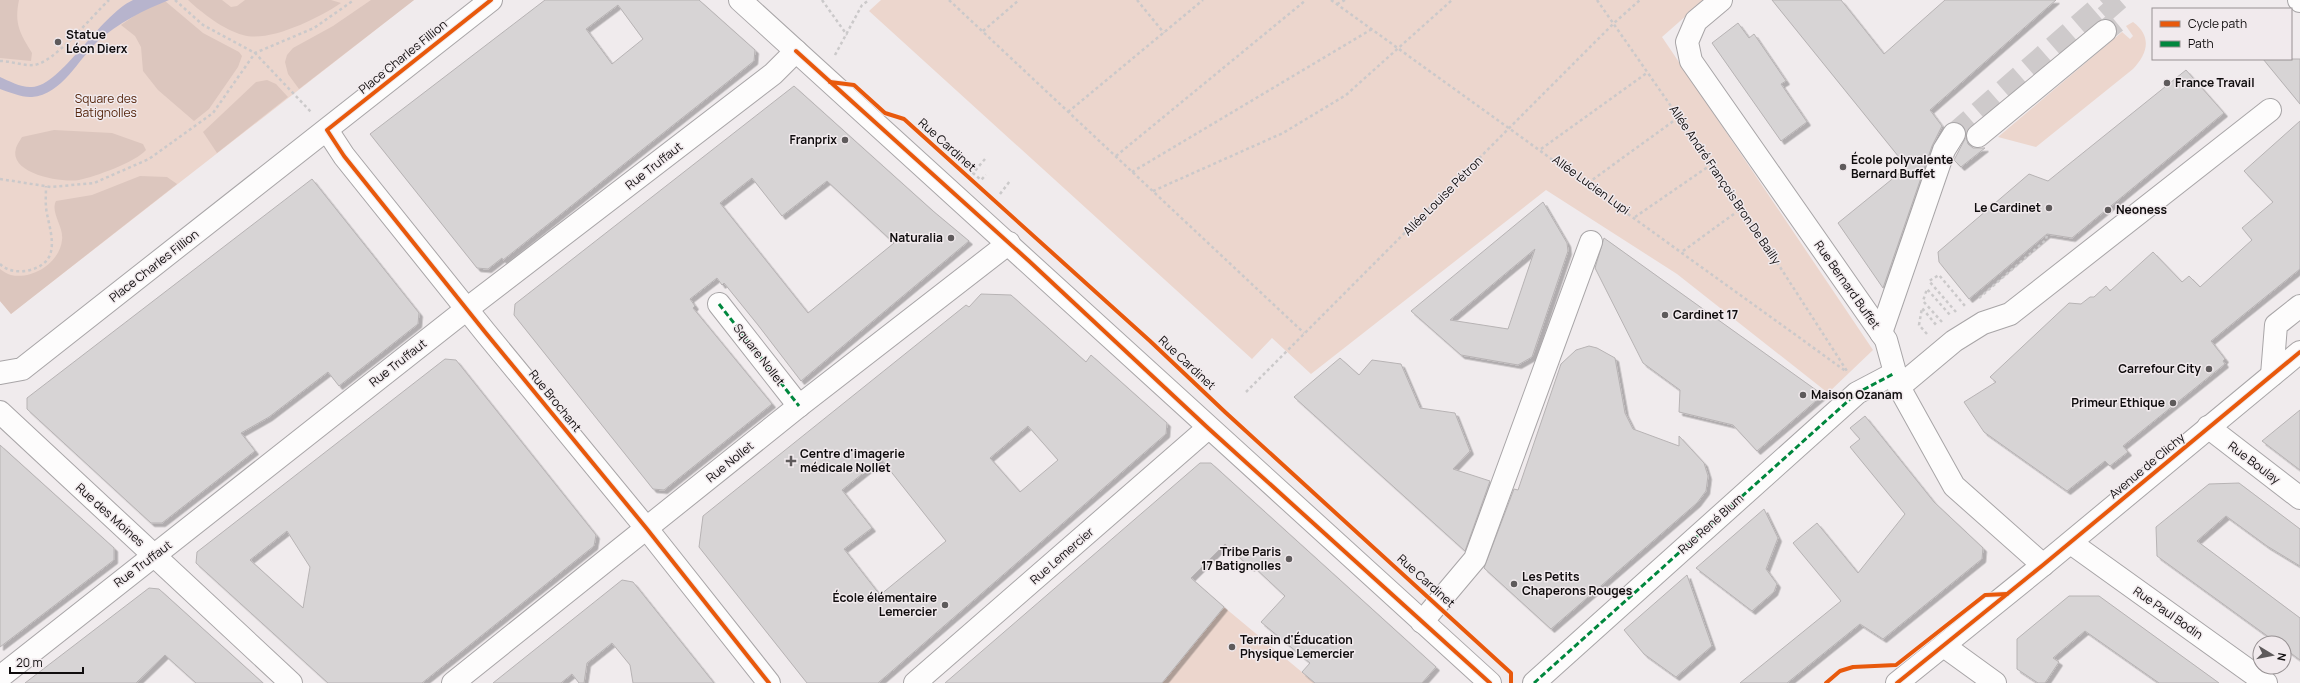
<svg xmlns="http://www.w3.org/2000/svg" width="2300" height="683" font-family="Manrope,sans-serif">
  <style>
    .green { fill: #ecd6cd }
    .forest { fill: #dcc6be }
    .water { fill: #b7b4cd }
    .building { fill: #d7d4d5; stroke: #b7b3b4; fill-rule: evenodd; filter: url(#shadow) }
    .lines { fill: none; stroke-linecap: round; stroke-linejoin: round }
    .minor-tunnel { stroke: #cecacb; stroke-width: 22; stroke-dasharray: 22 11; stroke-linecap: butt }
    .minor-casing { stroke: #a8a5a7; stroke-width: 24 }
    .major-casing { stroke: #a8a5a7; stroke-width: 24 }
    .path { stroke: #cbc9ca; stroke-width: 2.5; stroke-dasharray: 3 3; stroke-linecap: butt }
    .minor { stroke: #fdfcfc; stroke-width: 22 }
    .major { stroke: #fdfcfc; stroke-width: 22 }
    .quiet { stroke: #00873e; stroke-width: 3; stroke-dasharray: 6 3; stroke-linecap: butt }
    .cycleway-casing { stroke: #f1eaed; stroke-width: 6 }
    .cycleway { stroke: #e8590c; stroke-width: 4 }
    .poi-dot { fill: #5e5a5b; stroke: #f1eaed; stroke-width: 1.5 }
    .labels { text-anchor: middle; stroke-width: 3; stroke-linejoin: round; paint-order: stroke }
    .poi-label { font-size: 12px; font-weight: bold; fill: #0f0c0d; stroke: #f1eaed; text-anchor: start }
    .street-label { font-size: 12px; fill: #0f0c0d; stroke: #f1eaed }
    .park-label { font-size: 12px; fill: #57280f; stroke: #f1eaed }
  </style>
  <defs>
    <filter id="shadow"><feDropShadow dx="3.5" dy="3.5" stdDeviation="0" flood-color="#0004"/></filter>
  </defs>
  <rect width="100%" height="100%" fill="#f0ebed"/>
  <g class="green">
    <polygon points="0,0 414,0 11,314 0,301"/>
    <polygon points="881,0 1704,0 1662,37 1873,350 1828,393 1677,274 1546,190 1311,374 1272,338 1252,359 869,11"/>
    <path d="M 2133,22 C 2153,37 2147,54 2133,69 L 2036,147 L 1998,137 L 2122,32 L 2130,39 L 2133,36 L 2126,26 Z"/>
    <polygon points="1224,607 1315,683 1135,683 1174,668"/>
  </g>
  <g class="forest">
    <path d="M 0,0 L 19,0 C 14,24 20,33 32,53 L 31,61 L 0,58 Z"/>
    <path d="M 188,0 L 222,0 L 231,7 L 237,6 L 245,0 L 331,0 L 341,3 C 319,18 269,43 243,35 C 224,30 202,13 188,0 Z"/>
    <polygon points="371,0 414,0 299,89 288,74 285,62 287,55 293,48 333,26"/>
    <polygon points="165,1 203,33 239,52 242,56 238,67 209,109 194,121 158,90 143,71 141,47 135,36 121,25 144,9"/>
    <polygon points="267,80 276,84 288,97 217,153 203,132 256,82"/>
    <path d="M 54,130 L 112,133 L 143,144 L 146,150 C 136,162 94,177 79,180 C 62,183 8,174 16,148 C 17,144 20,141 22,137 Z"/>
    <path d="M 140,176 L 167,177 L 177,184 L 11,314 L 0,301 L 0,269 C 3,271 7,274 11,275 C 33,280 60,262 62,240 C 64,226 50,213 56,201 L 92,195 Z"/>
  </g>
  <path class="water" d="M 133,0 L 169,0 C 144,10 118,23 98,41 C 79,58 62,95 32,97 C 23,98 9,92 0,89 L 0,77 C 9,81 22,88 32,87 C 61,86 99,16 133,0 Z"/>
  <g class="building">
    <path d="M 545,0 L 699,0 L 755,50 L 754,61 L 503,260 L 502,258 L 488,269 L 477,268 L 370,134 ZM 618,5 L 643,39 L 612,64 L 586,29 Z"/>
    <polygon points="1772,0 1841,0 1884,54 1945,0 2056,0 1930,110 1942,126 1932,146 1883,288 1838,223 1907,167"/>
    <polygon points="1738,23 1749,38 1754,34 1786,81 1781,84 1807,122 1781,141 1712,43"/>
    <polygon points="2263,59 2300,59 2300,104"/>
    <polygon points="2186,70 2224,113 2072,238 2047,234 1969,299 1939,262 1938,252 2029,174 2048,181"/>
    <path d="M 794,86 L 933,211 L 969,241 L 801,381 L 758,325 L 724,283 L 722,285 L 717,278 L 690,299 L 695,306 L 693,308 L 772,404 L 664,490 L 653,489 L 514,315 L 515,304 ZM 752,178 L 782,216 L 827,181 L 894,243 L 808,313 L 720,203 Z"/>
    <polygon points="2300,121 2300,269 2211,341 2225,359 2223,361 2225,364 2123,446 2128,452 2110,466 2105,461 2067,491 1984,432 1964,402 1996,382 1990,377 2069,303 2081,304 2090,297 2094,297 2106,286 2110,291 2153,252 2182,282 2189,276 2200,287 2252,240 2242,228 2273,202 2244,171"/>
    <polygon points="1966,137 1968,144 1973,148 1985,148 1961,167 1954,160"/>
    <polygon points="312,179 419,313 418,324 339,386 328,372 269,417 241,433 255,451 162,523 151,523 27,409 27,398"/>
    <path d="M 1543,202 L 1567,243 L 1568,251 L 1532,357 L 1518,365 L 1461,355 L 1411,311 ZM 1535,249 L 1508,329 L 1450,320 Z"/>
    <polygon points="1604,238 1823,395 1757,451 1733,425 1679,412 1680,390 1643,363 1595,268"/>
    <path d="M 981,294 L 1011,295 L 1086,362 L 1091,355 L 1167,423 L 1166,434 L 878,683 L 807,683 L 699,547 L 703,516 L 966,305 L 969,307 ZM 1028,426 L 1058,460 L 1020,492 L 990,458 ZM 881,459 L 946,541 L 880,595 L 844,549 L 872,528 L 842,490 Z"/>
    <polygon points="1589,346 1597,348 1615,358 1625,413 1633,429 1679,446 1679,436 1704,463 1708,476 1706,491 1697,503 1551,629 1484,568 1514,489 1518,490 1561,364 1576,350"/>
    <polygon points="1340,358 1359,375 1372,360 1401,364 1420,408 1455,413 1470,451 1453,469 1490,481 1465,551 1294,397"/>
    <path d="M 445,359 L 456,360 L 596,535 L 594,546 L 422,683 L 328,683 L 196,563 L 197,552 ZM 287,531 L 310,567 L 303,608 L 250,560 Z"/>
    <polygon points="2300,410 2300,470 2262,441"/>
    <polygon points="1865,416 1934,502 1983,548 1982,559 1883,639 1860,624 1787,683 1740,683 1841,601 1793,543 1817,523 1858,573 1905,514 1850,447 1860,439 1850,428"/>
    <polygon points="0,445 114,548 114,560 0,647"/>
    <polygon points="1200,463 1211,463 1436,667 1422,683 1315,683 1302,672 1310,663 1261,622 1285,596 1253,566 1251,568 1225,544 1191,578 1224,607 1162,683 945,683"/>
    <polygon points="2239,483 2300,529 2300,566 2267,546 2226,516 2197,541 2300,618 2300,660 2284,648 2284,643 2277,643 2157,556 2156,527 2209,484"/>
    <polygon points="1764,509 1778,538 1766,569 1777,584 1774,592 1752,611 1696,568"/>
    <polygon points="1687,575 1712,646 1676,677 1644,654 1624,630"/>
    <polygon points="622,580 633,582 714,683 633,683 630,665 612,643 587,663 584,683 579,683 572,674 561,683 493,683"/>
    <polygon points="149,588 159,589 263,683 196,683 165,655 136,683 25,683"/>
    <polygon points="2069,596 2099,596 2219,683 2159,683 2085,631 2053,658 2059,662 2045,683 2038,683 2017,669 2017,639"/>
  </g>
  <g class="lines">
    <polyline class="minor-tunnel" points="1954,134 2106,1 2121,18 2105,31"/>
    <g class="minor-casing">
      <g id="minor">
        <polyline points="1721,0 1696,21 1687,42 1691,61 1886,340 1899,387 1954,486 2043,565"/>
        <polyline points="2299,0 2300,1"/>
        <polyline points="327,130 344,156 485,332 647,529 769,683"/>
        <polyline points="1978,136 2105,31"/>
        <polyline points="719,304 799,406"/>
        <polyline points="1881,333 1944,150 1954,134"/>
        <polyline points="0,373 22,369 491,0"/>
        <polyline points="2272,375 2276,325 2300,306"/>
        <polyline points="1899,387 1954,341 1983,323 2010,314 2270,110"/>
        <polyline points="0,412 291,683"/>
        <polyline points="2208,427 2300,498"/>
        <polyline points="2071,543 2266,683"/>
        <polyline points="1422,622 1475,559 1591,242"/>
        <polyline points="1944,646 1995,683"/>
        <polyline points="0,677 468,308 773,74 796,51"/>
        <polyline points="453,683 799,406 1009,243"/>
        <polyline points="915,683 1208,428"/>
        <polyline points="1534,683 1857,393 1895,373"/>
      </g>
    </g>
    <g class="major-casing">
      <g id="major">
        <polyline points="740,0 1490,683"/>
        <polyline points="1897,683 2043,565 2300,352"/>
      </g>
    </g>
    <g class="path">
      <polyline points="175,0 203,25 255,53 311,112"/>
      <polyline points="822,0 847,35"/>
      <polyline points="949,0 1304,333"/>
      <polyline points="1137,0 1164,33"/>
      <polyline points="1331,0 1847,372"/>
      <polyline points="1597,0 1742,208 1847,371"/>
      <polyline points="1337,4 1345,0"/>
      <polyline points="983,31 1019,0"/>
      <polyline points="835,55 862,5 869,0"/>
      <path d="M 0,61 C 11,61 23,66 34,65 C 54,63 93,15 109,0"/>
      <polyline points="1068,112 1203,0"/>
      <polyline points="1541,149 1648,72"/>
      <polyline points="1116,156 1306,0"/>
      <polyline points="985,159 973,173 981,180 986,175"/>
      <polyline points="1132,172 1372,29"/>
      <polyline points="0,179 51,187 94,183 149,159 213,113 255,53 314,28 354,0"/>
      <polyline points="1588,183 1679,117"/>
      <polyline points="1153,191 1283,133 1346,95 1452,0"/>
      <polyline points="1000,194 1010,181"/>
      <polyline points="1635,217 1712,164"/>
      <polyline points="1683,251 1742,208"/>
      <path d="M 0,264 C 7,271 17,272 26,271 C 61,264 52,238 47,214 C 45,205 46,195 46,186"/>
      <polyline points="1979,298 2046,240 2047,234"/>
      <polyline points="1956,312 1929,281 1939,275 1965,306"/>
      <polyline points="1942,322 1923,301 1927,289 1950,315"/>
      <polyline points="1927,334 1919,325 1922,308 1937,326"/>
      <polyline points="1246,392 1614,23 1640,0"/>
    </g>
    <use href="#minor" class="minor"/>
    <use href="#major" class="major"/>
    <g class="quiet">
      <polyline points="719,304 799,406"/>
      <polyline points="1534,683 1857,393 1895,373"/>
    </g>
    <g class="cycleway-casing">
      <g id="cycleway">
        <polyline points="491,0 327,130 344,156 485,332 647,529 769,683"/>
        <polyline points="796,51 1029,261 1208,428 1490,683"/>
        <polyline points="830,82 854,85 885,113 904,119 1150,341 1225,412 1511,673 1511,683"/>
        <polyline points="1826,683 1840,671 1853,667 1896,665 1985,595 2007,594"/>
        <polyline points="1897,683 2043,565 2300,352"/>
      </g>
    </g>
    <use href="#cycleway" class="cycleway"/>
  </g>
  <g class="poi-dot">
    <circle cx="58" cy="42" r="4"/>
    <circle cx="2167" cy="83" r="4"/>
    <circle cx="845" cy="140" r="4"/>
    <circle cx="1843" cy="167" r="4"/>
    <circle cx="2049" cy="208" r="4"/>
    <circle cx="2108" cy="210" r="4"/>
    <circle cx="951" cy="238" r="4"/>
    <circle cx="1665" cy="315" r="4"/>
    <circle cx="2209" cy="369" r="4"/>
    <circle cx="1803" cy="395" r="4"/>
    <circle cx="2173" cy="403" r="4"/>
    <path d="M789 455h4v4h4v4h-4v4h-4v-4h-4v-4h4z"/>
    <circle cx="1289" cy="559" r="4"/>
    <circle cx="1514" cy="584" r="4"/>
    <circle cx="945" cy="605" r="4"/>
    <circle cx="1232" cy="647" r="4"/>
  </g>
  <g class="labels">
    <g class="poi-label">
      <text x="66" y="39">Statue<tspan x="66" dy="14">Léon Dierx</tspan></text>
      <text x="2175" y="87">France Travail</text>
      <text x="837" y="144" text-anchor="end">Franprix</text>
      <text x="1851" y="164">École polyvalente<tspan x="1851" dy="14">Bernard Buffet</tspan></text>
      <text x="2041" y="212" text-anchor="end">Le Cardinet</text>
      <text x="2116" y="214">Neoness</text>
      <text x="943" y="242" text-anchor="end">Naturalia</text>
      <text x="1673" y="319">Cardinet 17</text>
      <text x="2201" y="373" text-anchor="end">Carrefour City</text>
      <text x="1811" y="399">Maison Ozanam</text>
      <text x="2165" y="407" text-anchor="end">Primeur Ethique</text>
      <text x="800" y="458">Centre d'imagerie<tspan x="800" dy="14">médicale Nollet</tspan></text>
      <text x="1281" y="556" text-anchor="end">Tribe Paris<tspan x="1281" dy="14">17 Batignolles</tspan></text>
      <text x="1522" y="581">Les Petits<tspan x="1522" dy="14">Chaperons Rouges</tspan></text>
      <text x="937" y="602" text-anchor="end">École élémentaire<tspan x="937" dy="14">Lemercier</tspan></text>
      <text x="1240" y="644">Terrain d'Éducation<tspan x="1240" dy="14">Physique Lemercier</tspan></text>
    </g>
    <g class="street-label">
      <text transform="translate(403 57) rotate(-39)" y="4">Place Charles Fillion</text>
      <text transform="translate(947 145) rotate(42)" y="4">Rue Cardinet</text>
      <text transform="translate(654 166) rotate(-38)" y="4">Rue Truffaut</text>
      <text transform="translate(1591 185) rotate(36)" y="4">Allée Lucien Lupi</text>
      <text transform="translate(1725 185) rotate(56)" y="4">Allée André François Bron De Bailly</text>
      <text transform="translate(1443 196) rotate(-45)" y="4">Allée Louise Pétron</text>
      <text transform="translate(154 266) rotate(-38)" y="4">Place Charles Fillion</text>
      <text transform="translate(1847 285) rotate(55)" y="4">Rue Bernard Buffet</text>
      <text transform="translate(759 355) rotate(52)" y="4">Square Nollet</text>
      <text transform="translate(398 363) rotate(-38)" y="4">Rue Truffaut</text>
      <text transform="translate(1187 363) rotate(43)" y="4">Rue Cardinet</text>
      <text transform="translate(555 401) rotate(51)" y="4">Rue Brochant</text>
      <text transform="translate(730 462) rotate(-39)" y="4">Rue Nollet</text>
      <text transform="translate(2254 463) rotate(37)" y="4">Rue Boulay</text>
      <text transform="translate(2147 466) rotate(-40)" y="4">Avenue de Clichy</text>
      <text transform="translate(110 515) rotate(42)" y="4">Rue des Moines</text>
      <text transform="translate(1711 524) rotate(-42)" y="4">Rue René Blum</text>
      <text transform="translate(1062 556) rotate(-41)" y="4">Rue Lemercier</text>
      <text transform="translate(143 564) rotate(-37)" y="4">Rue Truffaut</text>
      <text transform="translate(1426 581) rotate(42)" y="4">Rue Cardinet</text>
      <text transform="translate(2168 613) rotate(35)" y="4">Rue Paul Bodin</text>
    </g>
    <g class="park-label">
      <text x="106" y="103">Square des<tspan x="106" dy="14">Batignolles</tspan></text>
    </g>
  </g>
  <rect x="2152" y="8" width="140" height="52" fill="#f1eaed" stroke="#979193"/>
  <rect x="2160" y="21" width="20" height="6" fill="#e8590c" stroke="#979193"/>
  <text x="2188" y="28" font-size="12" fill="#0f0c0d">Cycle path</text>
  <rect x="2160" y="41" width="20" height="6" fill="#00873e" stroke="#979193"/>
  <text x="2188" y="48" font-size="12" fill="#0f0c0d">Path</text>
  <g transform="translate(2272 655) rotate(100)"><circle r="19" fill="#f1eaed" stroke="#979193"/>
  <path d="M0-3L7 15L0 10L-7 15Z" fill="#5e5a5b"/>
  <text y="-6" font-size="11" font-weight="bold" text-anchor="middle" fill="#0f0c0d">N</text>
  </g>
  <path d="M10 667v6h73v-6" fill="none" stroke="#0f0c0d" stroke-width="2"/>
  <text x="16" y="667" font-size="12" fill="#0f0c0d" stroke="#f1eaed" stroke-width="3" paint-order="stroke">20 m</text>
</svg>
